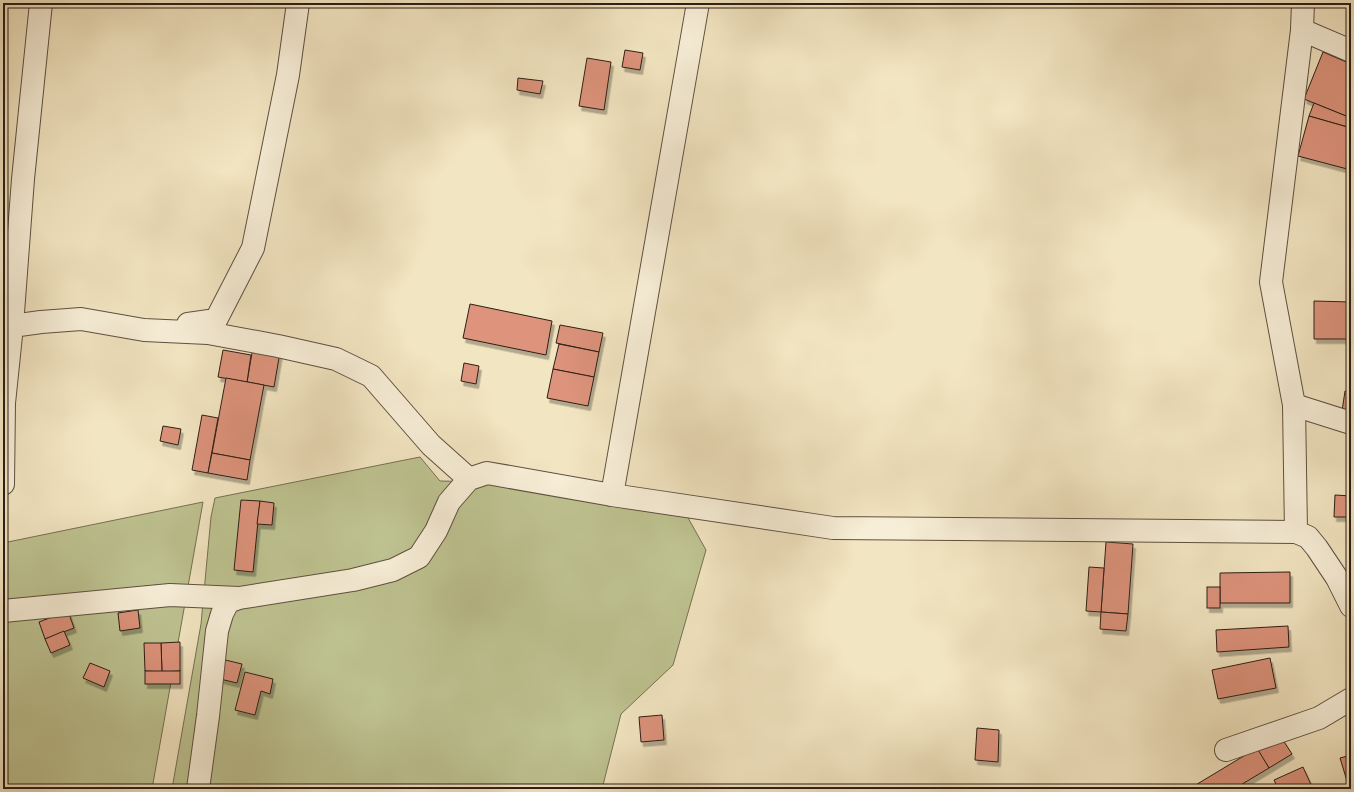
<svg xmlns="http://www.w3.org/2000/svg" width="1354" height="792" font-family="Cardo,serif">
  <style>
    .green { fill: #bec391; stroke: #757053 }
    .building { fill: #dd937c; stroke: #2c1e15; filter: url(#shadow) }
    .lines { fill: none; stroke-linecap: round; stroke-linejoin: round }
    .minor-casing { stroke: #5e5040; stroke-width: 24 }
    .minor { stroke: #f7eed7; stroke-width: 22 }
  </style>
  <defs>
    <filter id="shadow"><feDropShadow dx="2.5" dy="4.5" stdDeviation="0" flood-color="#0004"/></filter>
  </defs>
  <rect width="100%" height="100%" fill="#f2e5c1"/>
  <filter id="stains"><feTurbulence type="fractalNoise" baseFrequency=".005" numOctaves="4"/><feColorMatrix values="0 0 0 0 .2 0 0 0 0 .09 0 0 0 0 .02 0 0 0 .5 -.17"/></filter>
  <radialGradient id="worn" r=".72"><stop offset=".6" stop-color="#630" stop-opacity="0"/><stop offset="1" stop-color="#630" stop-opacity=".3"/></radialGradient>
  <g class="green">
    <polygon points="420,457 440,481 489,482 687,516 706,550 673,665 621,714 602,789 172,789 201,624 211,517 215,498"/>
    <polygon points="203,502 152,789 3,789 3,543"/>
  </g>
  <g class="building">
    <polygon points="625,50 643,53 640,70 622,67"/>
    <polygon points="1323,52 1351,64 1351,118 1304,99"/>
    <polygon points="587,58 611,62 604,110 579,106"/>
    <polygon points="518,78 543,81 540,94 517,90"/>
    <polygon points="1314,103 1351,118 1351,128 1309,116"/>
    <polygon points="1309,116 1351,128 1351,170 1298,156"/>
    <polygon points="1314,301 1351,302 1351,339 1314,339"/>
    <polygon points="470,304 552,321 546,355 463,338"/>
    <polygon points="560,325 603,333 599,352 556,343"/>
    <polygon points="559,344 599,352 594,377 553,369"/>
    <polygon points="253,347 280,352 274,387 247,382"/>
    <polygon points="223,350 251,355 247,382 218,377"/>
    <polygon points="464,363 479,366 476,384 461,381"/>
    <polygon points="553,369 594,377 588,406 547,398"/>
    <polygon points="226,378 264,385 250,460 212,453"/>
    <polygon points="1345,391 1351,392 1351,412 1342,411"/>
    <polygon points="202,415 218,418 208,473 192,470"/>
    <polygon points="163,426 181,429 178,445 160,441"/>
    <polygon points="212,453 250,460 247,480 208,473"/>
    <polygon points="1335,495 1351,496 1351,517 1334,517"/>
    <polygon points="241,500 260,501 253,572 234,570"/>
    <polygon points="260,501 274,503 272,525 257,524"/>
    <polygon points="1106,542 1133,544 1128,614 1101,612"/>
    <polygon points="1089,567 1104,568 1101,612 1086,611"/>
    <polygon points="1290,572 1290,603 1220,603 1220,573"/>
    <rect x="1207" y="587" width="13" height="21"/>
    <polygon points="138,610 140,628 120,631 118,613"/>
    <polygon points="68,611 74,628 45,639 39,622"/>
    <polygon points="1101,612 1128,614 1126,631 1100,629"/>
    <polygon points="1288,626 1289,647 1217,652 1216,630"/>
    <polygon points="64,631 70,645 51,653 45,639"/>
    <polygon points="180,642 180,671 162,672 161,643"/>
    <polygon points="144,643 161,643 162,672 145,671"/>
    <polygon points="1270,658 1276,688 1218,699 1212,670"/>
    <polygon points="221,659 242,664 237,683 216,678"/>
    <polygon points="90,663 110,671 104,687 83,678"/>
    <rect x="145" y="671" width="35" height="13"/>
    <polygon points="245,672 273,679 270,694 261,691 255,715 235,710"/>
    <polygon points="662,715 664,740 641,742 639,717"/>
    <polygon points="977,728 999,730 998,762 975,760"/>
    <polygon points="1281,737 1292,754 1269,768 1258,751"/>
    <polygon points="1257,748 1269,768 1234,789 1189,789"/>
    <polygon points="1351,755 1351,780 1347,781 1340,758"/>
    <polygon points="1303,767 1313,789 1278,789 1274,780"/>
  </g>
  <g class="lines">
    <g class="minor-casing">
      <g id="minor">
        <polyline points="1303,3 1302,30 1271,282 1294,405 1296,532 1308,537 1317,548 1337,578 1351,606"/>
        <polyline points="1302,30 1351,51"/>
        <polyline points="188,324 216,320 253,248 288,75 298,3"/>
        <polyline points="12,326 23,179 41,3"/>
        <polyline points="1294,405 1351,423"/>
        <polyline points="3,484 4,403 12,326 41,322 81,319 144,330 208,333 278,346 336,359 371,376 431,445 469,479"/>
        <polyline points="612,495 698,3"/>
        <polyline points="3,611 170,595 239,598"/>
        <polyline points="1226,750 1319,718 1351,699"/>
        <polyline points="198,789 208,716 217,631 222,614 228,602 239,598 353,580 393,570 419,557 436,531 449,502 469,479 487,473 612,495 833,528 1296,532"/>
      </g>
    </g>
    <use href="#minor" class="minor"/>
  </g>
  <rect width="1354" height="792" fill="none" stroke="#f2e5c1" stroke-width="16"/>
  <rect x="4" y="4" width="1346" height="784" fill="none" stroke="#2c1e15" stroke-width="2"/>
  <rect x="8" y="8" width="1338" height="776" fill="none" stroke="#2c1e15"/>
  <rect width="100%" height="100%" filter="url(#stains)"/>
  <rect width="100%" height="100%" fill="url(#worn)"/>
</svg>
